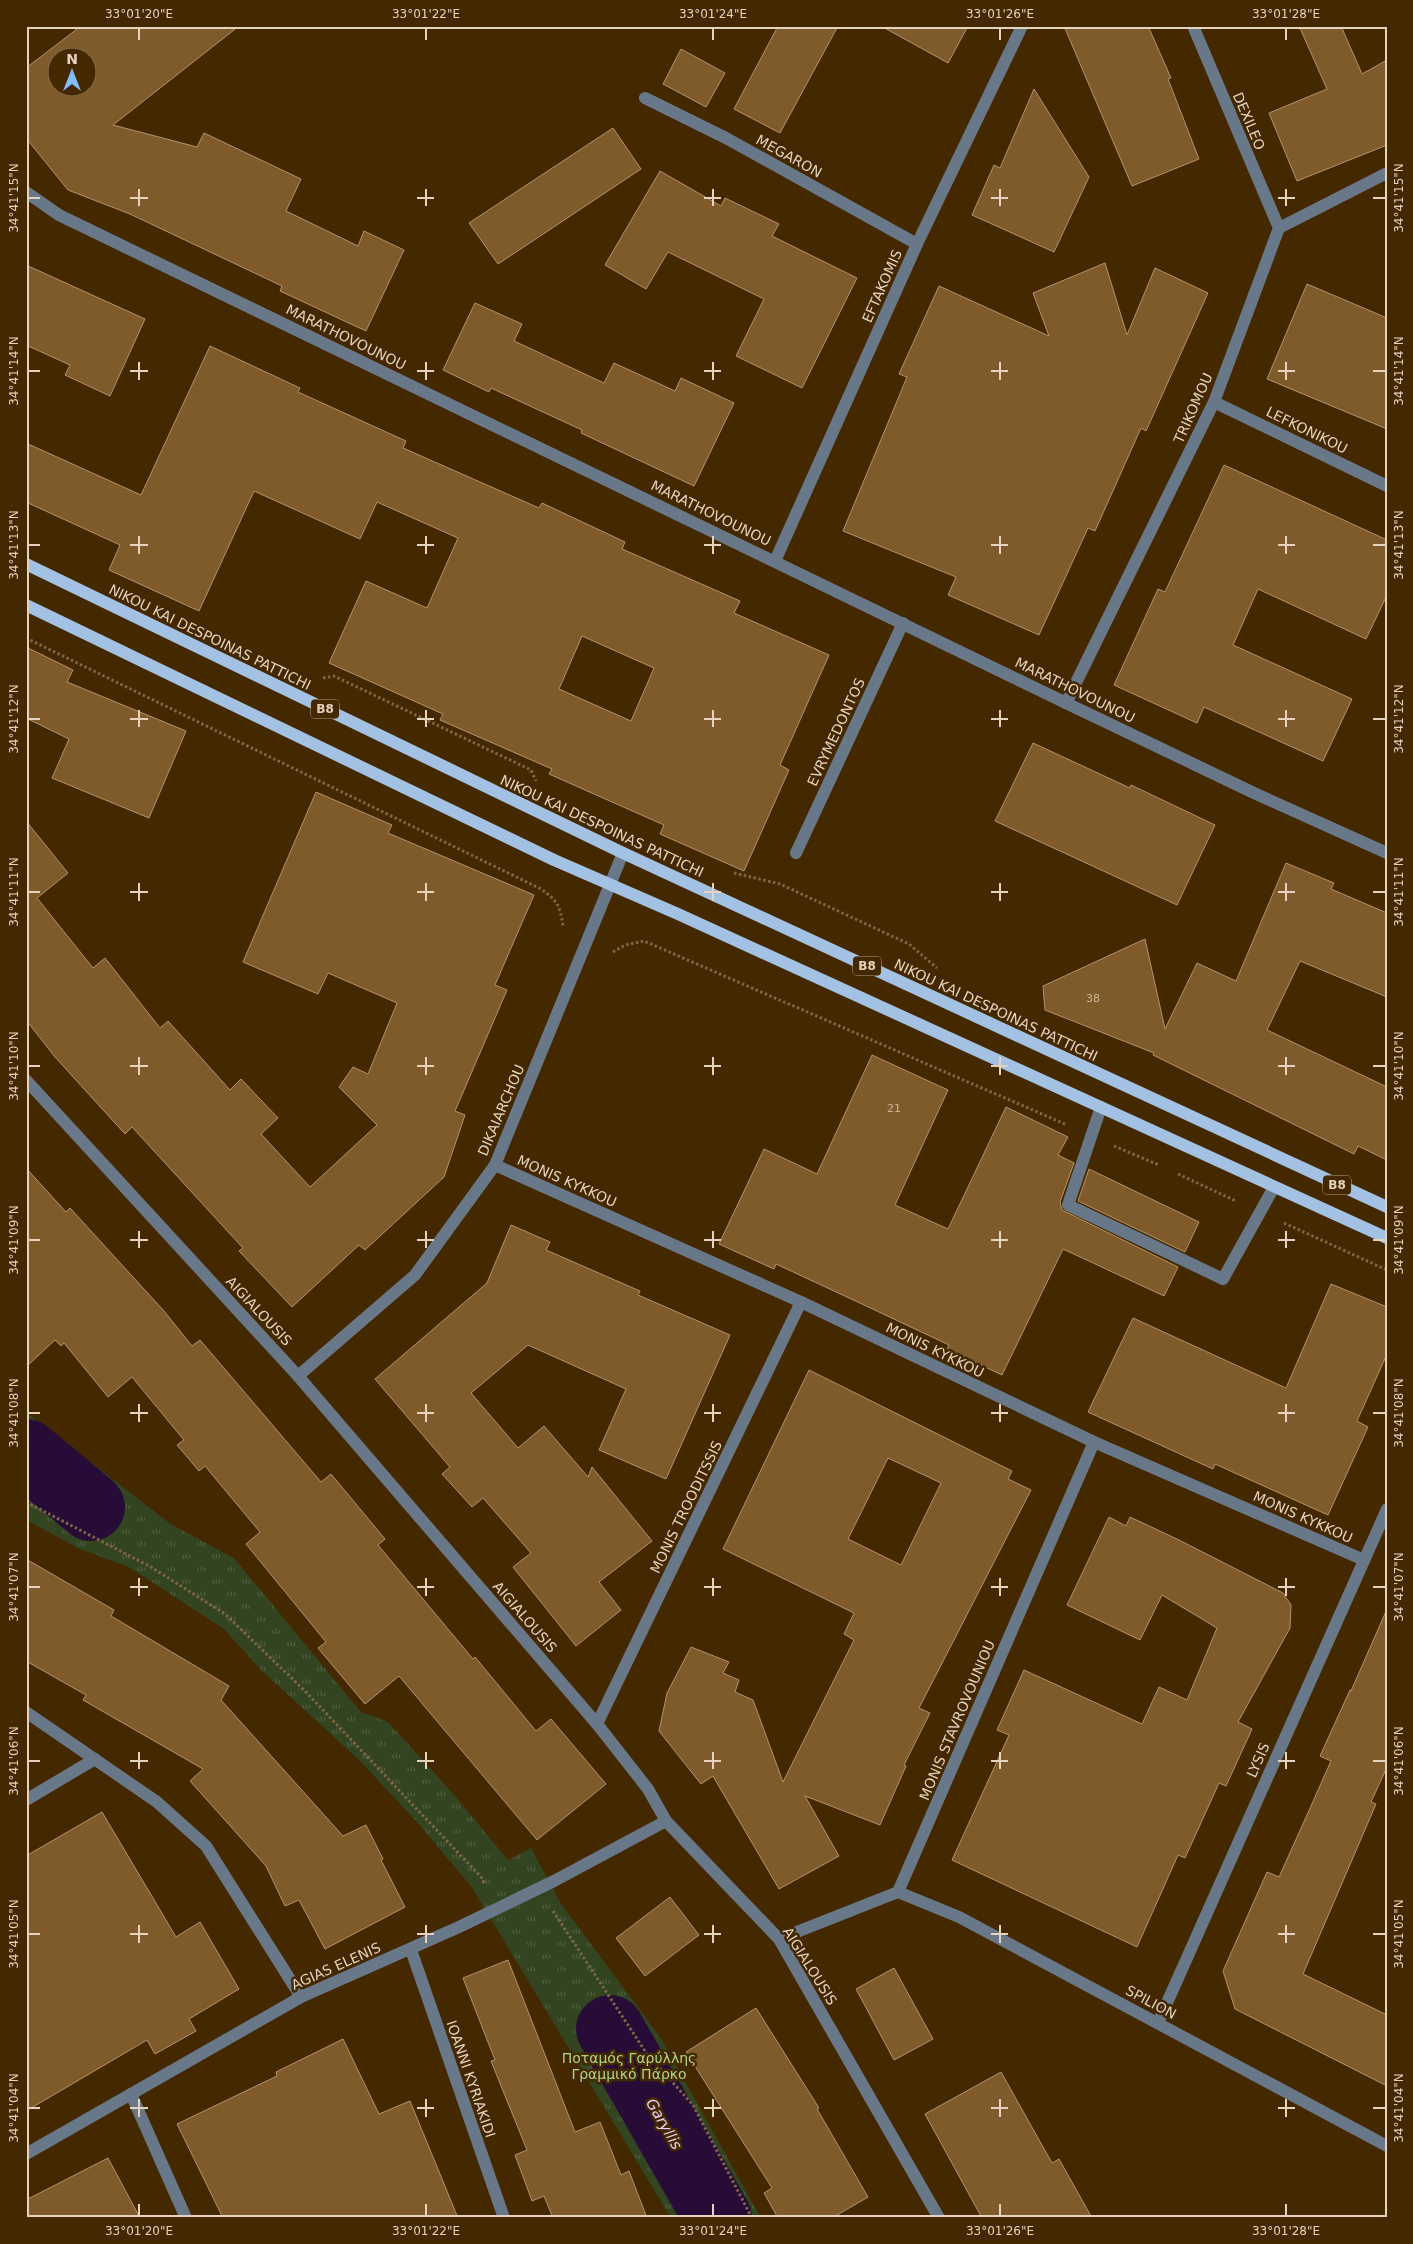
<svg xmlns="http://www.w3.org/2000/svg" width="1413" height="2244" font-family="'DejaVu Sans',sans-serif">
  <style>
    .park { fill: url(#park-tufts) }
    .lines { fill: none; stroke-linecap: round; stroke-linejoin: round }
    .river { stroke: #270c37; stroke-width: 68 }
    .building { fill: #7f5a2a; stroke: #b5936b; fill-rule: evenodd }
    .path { stroke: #7f6645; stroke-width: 3; stroke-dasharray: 2.5 2.5; stroke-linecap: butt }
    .minor { stroke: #697888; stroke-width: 12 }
    .major { stroke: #a3c2e3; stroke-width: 12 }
    .ticks { fill: none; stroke: #e5d3bf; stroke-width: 2 }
    .labels { text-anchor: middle; stroke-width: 5; stroke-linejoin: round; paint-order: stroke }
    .number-label { font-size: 11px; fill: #ccb59a }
    .shield { fill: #442800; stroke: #b5a086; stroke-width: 1 }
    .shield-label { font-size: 12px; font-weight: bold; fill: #e5d3bf }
    .street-label { font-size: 14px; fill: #e5d3bf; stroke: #442800 }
    .park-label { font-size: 14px; fill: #add588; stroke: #442800 }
    .water-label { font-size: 15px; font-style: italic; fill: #e8cefb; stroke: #442800 }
    .neatline { fill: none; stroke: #e5d3bf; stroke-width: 2 }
    .ticks-label { font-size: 12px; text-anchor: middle; fill: #e5d3bf }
  </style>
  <defs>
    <pattern id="park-tufts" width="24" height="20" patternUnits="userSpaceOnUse" patternTransform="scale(1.25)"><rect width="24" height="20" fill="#324420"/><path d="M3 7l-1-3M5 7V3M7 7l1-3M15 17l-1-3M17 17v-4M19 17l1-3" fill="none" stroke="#505e3f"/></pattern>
  </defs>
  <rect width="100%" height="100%" fill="#442800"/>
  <polygon class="park" points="26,1412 172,1525 234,1558 361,1712 388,1722 455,1796 508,1860 531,1848 560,1902 662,2040 761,2218 671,2218 471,1886 416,1821 360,1761 260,1669 224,1629 129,1567 80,1549 26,1520"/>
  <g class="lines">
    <g class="river">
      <polyline points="26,1453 91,1507"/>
      <polyline points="610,2029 718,2218"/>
    </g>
  </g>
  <g class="building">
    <path d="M 81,26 L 239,26 L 113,125 L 197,147 L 204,133 L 301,179 L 286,211 L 358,246 L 364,231 L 404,250 L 366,331 L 280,291 L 282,286 L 130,214 L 68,190 L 26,138 L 26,68 ZM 58,58 L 88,58 L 88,88 L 58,88 Z"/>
    <polygon points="778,26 838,26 780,133 734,109"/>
    <polygon points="881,26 968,26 948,63"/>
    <polygon points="1064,26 1148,26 1171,78 1168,79 1199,159 1132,186"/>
    <polygon points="1299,26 1341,26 1362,74 1387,60 1387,145 1297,181 1269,113 1327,89"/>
    <polygon points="681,49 725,73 706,107 663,84"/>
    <polygon points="1034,89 1089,177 1054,252 972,215 994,165 1000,168"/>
    <polygon points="613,128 641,169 498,264 469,223"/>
    <polygon points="660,171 721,206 725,198 779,224 772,236 857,278 802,388 736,356 764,299 668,252 646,289 605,265"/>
    <polygon points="1105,263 1127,335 1155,268 1208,293 1146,431 1141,428 1095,531 1088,528 1039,635 948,595 956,577 843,531 907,377 899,374 939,286 1049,336 1033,293"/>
    <polygon points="26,265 145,319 110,396 65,375 70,365 26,345"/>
    <polygon points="1307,284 1387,318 1387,429 1267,379"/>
    <polygon points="475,303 522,324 514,341 604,383 614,363 675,391 681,378 734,403 694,486 581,433 582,430 491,388 489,392 443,370"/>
    <path d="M 210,346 L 300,388 L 298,392 L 406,441 L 403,448 L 539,508 L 542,503 L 625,542 L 622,549 L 740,601 L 734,613 L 829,655 L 780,765 L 789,770 L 744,871 L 660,834 L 664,825 L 549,774 L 552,769 L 440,720 L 443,714 L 329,663 L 366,581 L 427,608 L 458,538 L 377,502 L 360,539 L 254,491 L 199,611 L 109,570 L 120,545 L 26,502 L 26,443 L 141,495 ZM 582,636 L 654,668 L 631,721 L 559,689 Z"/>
    <polygon points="1224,465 1387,540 1387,595 1366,639 1258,589 1233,645 1352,699 1323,761 1204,707 1197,723 1114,685 1158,589 1165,592"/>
    <polygon points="26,647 73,670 67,682 186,731 149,818 52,778 69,739 26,718"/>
    <polygon points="1033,743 1130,788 1131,785 1215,825 1177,905 995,821"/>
    <polygon points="316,792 392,825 388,833 534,895 495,985 507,990 455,1111 465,1115 444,1177 365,1250 359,1245 292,1307 239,1251 243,1248 132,1127 125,1134 55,1057 26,1020 26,821 68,873 37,898 93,968 105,958 160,1028 168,1021 230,1090 241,1079 278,1118 261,1134 310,1187 377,1125 339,1087 353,1067 368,1074 397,1003 328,973 318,994 243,962"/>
    <polygon points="1286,863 1334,883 1331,889 1387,913 1387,997 1300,961 1267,1030 1387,1087 1387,1160 1358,1146 1354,1154 1153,1055 1154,1053 1045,1010 1043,986 1145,939 1165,1029 1197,963 1236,981"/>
    <polygon points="872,1055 948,1090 895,1205 948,1229 1006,1107 1068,1137 1058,1155 1074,1163 1060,1202 1062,1210 1178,1267 1164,1296 1063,1249 1002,1375 947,1349 949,1345 862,1304 776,1264 774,1269 719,1244 764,1149 817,1174"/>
    <polygon points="26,1168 66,1212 70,1208 164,1311 192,1346 200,1340 321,1482 331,1474 385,1539 378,1545 473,1659 475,1657 536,1731 551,1719 606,1784 537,1840 399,1676 365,1704 318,1648 326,1642 246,1544 260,1532 205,1466 199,1471 177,1445 184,1440 132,1377 108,1397 64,1343 61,1346 55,1340 26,1367"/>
    <polygon points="1089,1169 1199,1222 1185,1252 1078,1201"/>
    <polygon points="511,1225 550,1242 546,1250 640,1291 638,1295 730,1335 666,1479 599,1450 626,1389 528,1345 471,1393 518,1448 544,1426 588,1477 592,1467 652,1541 599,1582 621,1610 576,1646 513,1567 531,1553 483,1498 472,1507 442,1474 450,1467 375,1379 487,1283"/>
    <polygon points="1331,1284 1387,1307 1387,1354 1357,1421 1368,1427 1328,1515 1215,1464 1213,1469 1088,1412 1133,1318 1286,1388"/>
    <path d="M 809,1370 L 1012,1471 L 1008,1479 L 1031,1490 L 919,1708 L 930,1713 L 904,1765 L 906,1766 L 880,1825 L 805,1796 L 839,1856 L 779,1889 L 713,1776 L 701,1784 L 659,1731 L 667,1693 L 691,1647 L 729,1662 L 723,1673 L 739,1680 L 735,1692 L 753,1700 L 783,1782 L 854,1640 L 844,1634 L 854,1613 L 723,1549 ZM 888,1458 L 941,1483 L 901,1565 L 848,1539 Z"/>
    <polygon points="1109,1517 1126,1526 1130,1517 1179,1540 1283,1593 1291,1605 1290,1628 1238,1722 1252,1729 1226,1786 1219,1783 1185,1858 1178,1855 1137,1947 952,1860 1009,1735 997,1730 1024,1670 1142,1724 1159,1687 1187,1700 1217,1628 1162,1595 1140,1640 1067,1605"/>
    <polygon points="26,1559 114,1610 111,1616 229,1686 221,1700 343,1836 366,1825 383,1859 381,1860 405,1907 325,1949 299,1900 285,1906 266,1866 190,1781 203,1769 83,1700 86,1695 26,1661"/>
    <polygon points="1387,1609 1387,1767 1371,1802 1376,1804 1303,1974 1387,2015 1387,2086 1235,2009 1223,1971 1267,1872 1279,1877 1307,1815 1331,1761 1320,1756 1350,1690 1351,1691"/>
    <polygon points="102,1812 176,1937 200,1922 239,1989 189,2019 196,2031 155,2054 147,2040 26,2111 26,1856"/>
    <polygon points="670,1897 699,1935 645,1976 616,1938"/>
    <polygon points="508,1960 575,2132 600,2122 621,2175 629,2171 647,2218 553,2218 544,2196 532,2201 515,2155 527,2150 491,2061 495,2060 463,1978"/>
    <polygon points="894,1968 933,2039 894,2060 856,1989"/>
    <polygon points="756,2008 819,2108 817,2109 868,2197 832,2218 778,2218 764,2193 772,2188 686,2052"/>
    <polygon points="343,2039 379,2114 410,2101 458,2218 223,2218 177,2124 277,2076 276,2072"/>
    <polygon points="1001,2072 1052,2163 1059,2159 1092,2218 982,2218 925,2114"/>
    <polygon points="108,2158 140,2218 26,2218 26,2200"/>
  </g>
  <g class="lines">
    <g class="path">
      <path d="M 26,638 L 541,889 C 558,901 560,906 563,926"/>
      <polyline points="323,678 334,676 531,770 536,781"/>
      <polyline points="734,873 780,884 909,944 937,968"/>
      <polyline points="613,952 625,945 644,941 1067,1125"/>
      <polyline points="1114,1146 1159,1165"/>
      <polyline points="1178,1174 1236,1201"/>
      <polyline points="1284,1223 1387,1270"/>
      <polyline points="26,1502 151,1567 225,1614 305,1691 482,1878 485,1885"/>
      <polyline points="553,1911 647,2054 693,2105 752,2218"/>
    </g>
    <g class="minor">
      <polyline points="1193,26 1279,228"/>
      <polyline points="645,98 726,138 917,244"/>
      <polyline points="26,192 59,215 1066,703 1254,793 1387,853"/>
      <polyline points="1214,402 1387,486"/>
      <polyline points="775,561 917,244 1022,26"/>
      <polyline points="1066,703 1214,402 1279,228 1387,173"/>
      <polyline points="796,853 903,623"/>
      <polyline points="26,1080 298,1376 597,1724 648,1789 666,1821 779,1939 939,2218"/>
      <polyline points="1101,1107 1068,1205 1223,1279 1274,1187"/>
      <polyline points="495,1165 801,1302 1094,1442 1364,1560"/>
      <polyline points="298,1376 415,1275 495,1165 623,853"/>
      <polyline points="26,1712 157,1802 206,1846 301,1997"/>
      <polyline points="597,1724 801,1302"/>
      <polyline points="26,1800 95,1759"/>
      <polyline points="898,1892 959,1917 1387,2146"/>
      <polyline points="779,1939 898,1892 1094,1442"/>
      <polyline points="411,1950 504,2218"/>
      <polyline points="1158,2023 1387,1509"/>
      <polyline points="131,2094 186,2218"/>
      <polyline points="26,2154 301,1997 459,1927 554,1881 666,1821"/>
    </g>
    <g class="major">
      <polyline points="26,564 623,853 1387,1207"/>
      <polyline points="26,605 554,860 678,914 1387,1238"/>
    </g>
  </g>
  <path class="ticks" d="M 139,28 L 139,40M 426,28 L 426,40M 713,28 L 713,40M 1000,28 L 1000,40M 1286,28 L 1286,40M 139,189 L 139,206M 426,189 L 426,206M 713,189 L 713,206M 1000,189 L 1000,206M 1286,189 L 1286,206M 28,198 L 40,198M 130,198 L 148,198M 417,198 L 434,198M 704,198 L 721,198M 991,198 L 1008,198M 1278,198 L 1295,198M 1373,198 L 1386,198M 139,362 L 139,380M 426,362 L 426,380M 713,362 L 713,380M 1000,362 L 1000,380M 1286,362 L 1286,380M 28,371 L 40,371M 130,371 L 148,371M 417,371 L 434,371M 704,371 L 721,371M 991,371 L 1008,371M 1278,371 L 1295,371M 1373,371 L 1386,371M 139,536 L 139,554M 426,536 L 426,554M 713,536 L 713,554M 1000,536 L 1000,554M 1286,536 L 1286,554M 28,545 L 40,545M 130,545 L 148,545M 417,545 L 434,545M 704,545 L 721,545M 991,545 L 1008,545M 1278,545 L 1295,545M 1373,545 L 1386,545M 139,710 L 139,727M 426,710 L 426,727M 713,710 L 713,727M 1000,710 L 1000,727M 1286,710 L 1286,727M 28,719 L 40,719M 130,719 L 148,719M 417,719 L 434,719M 704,719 L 721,719M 991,719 L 1008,719M 1278,719 L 1295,719M 1373,719 L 1386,719M 139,883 L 139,901M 426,883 L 426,901M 713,883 L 713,901M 1000,883 L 1000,901M 1286,883 L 1286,901M 28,892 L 40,892M 130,892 L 148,892M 417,892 L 434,892M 704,892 L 721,892M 991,892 L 1008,892M 1278,892 L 1295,892M 1373,892 L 1386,892M 139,1057 L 139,1075M 426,1057 L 426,1075M 713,1057 L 713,1075M 1000,1057 L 1000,1075M 1286,1057 L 1286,1075M 28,1066 L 40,1066M 130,1066 L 148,1066M 417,1066 L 434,1066M 704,1066 L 721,1066M 991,1066 L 1008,1066M 1278,1066 L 1295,1066M 1373,1066 L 1386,1066M 139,1231 L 139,1248M 426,1231 L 426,1248M 713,1231 L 713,1248M 1000,1231 L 1000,1248M 1286,1231 L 1286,1248M 28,1240 L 40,1240M 130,1240 L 148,1240M 417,1240 L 434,1240M 704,1240 L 721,1240M 991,1240 L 1008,1240M 1278,1240 L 1295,1240M 1373,1240 L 1386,1240M 139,1404 L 139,1422M 426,1404 L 426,1422M 713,1404 L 713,1422M 1000,1404 L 1000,1422M 1286,1404 L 1286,1422M 28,1413 L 40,1413M 130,1413 L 148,1413M 417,1413 L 434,1413M 704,1413 L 721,1413M 991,1413 L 1008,1413M 1278,1413 L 1295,1413M 1373,1413 L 1386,1413M 139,1578 L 139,1596M 426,1578 L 426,1596M 713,1578 L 713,1596M 1000,1578 L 1000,1596M 1286,1578 L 1286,1596M 28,1587 L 40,1587M 130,1587 L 148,1587M 417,1587 L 434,1587M 704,1587 L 721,1587M 991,1587 L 1008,1587M 1278,1587 L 1295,1587M 1373,1587 L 1386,1587M 139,1752 L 139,1769M 426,1752 L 426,1769M 713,1752 L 713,1769M 1000,1752 L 1000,1769M 1286,1752 L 1286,1769M 28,1761 L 40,1761M 130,1761 L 148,1761M 417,1761 L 434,1761M 704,1761 L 721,1761M 991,1761 L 1008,1761M 1278,1761 L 1295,1761M 1373,1761 L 1386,1761M 139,1925 L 139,1943M 426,1925 L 426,1943M 713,1925 L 713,1943M 1000,1925 L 1000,1943M 1286,1925 L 1286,1943M 28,1934 L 40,1934M 130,1934 L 148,1934M 417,1934 L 434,1934M 704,1934 L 721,1934M 991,1934 L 1008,1934M 1278,1934 L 1295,1934M 1373,1934 L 1386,1934M 139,2099 L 139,2117M 426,2099 L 426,2117M 713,2099 L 713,2117M 1000,2099 L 1000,2117M 1286,2099 L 1286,2117M 28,2108 L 40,2108M 130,2108 L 148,2108M 417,2108 L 434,2108M 704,2108 L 721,2108M 991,2108 L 1008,2108M 1278,2108 L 1295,2108M 1373,2108 L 1386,2108M 139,2204 L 139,2216M 426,2204 L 426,2216M 713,2204 L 713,2216M 1000,2204 L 1000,2216M 1286,2204 L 1286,2216"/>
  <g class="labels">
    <g class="number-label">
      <text x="1093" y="1002">38</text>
      <text x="894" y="1112">21</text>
    </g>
    <g class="shield">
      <rect x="311" y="699.5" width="28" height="19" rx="4"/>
      <rect x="853" y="956.5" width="28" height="19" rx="4"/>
      <rect x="1323" y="1175.5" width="28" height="19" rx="4"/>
    </g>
    <g class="shield-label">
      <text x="325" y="713">B8</text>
      <text x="867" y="970">B8</text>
      <text x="1337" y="1189">B8</text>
    </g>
    <g class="street-label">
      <text transform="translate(1249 121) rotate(67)" y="5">DEXILEO</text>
      <text transform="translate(789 156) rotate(29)" y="5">MEGARON</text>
      <text transform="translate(882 286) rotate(-66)" y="5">EFTAKOMIS</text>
      <text transform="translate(346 337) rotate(26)" y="5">MARATHOVOUNOU</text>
      <text transform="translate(1193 408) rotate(-66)" y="5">TRIKOMOU</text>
      <text transform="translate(1307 430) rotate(26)" y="5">LEFKONIKOU</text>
      <text transform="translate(711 513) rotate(26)" y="5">MARATHOVOUNOU</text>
      <text transform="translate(210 637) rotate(26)" y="5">NIKOU KAI DESPOINAS PATTICHI</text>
      <text transform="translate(1075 690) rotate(26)" y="5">MARATHOVOUNOU</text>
      <text transform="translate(836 732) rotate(-65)" y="5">EVRYMEDONTOS</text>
      <text transform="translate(602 826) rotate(25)" y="5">NIKOU KAI DESPOINAS PATTICHI</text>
      <text transform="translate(996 1010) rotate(25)" y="5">NIKOU KAI DESPOINAS PATTICHI</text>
      <text transform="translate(501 1110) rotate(-67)" y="5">DIKAIARCHOU</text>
      <text transform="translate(567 1181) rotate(24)" y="5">MONIS KYKKOU</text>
      <text transform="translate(259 1311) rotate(47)" y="5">AIGIALOUSIS</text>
      <text transform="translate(935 1350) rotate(26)" y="5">MONIS KYKKOU</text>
      <text transform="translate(686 1507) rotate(-64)" y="5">MONIS TROODITSSIS</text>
      <text transform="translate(1303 1517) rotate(24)" y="5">MONIS KYKKOU</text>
      <text transform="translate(525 1617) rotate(49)" y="5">AIGIALOUSIS</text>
      <text transform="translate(957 1720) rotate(-67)" y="5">MONIS STAVROVOUNIOU</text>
      <text transform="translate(1258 1760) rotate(-66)" y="5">LYSIS</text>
      <text transform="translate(336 1966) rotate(-24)" y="5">AGIAS ELENIS</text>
      <text transform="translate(810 1966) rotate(58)" y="5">AIGIALOUSIS</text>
      <text transform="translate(1151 2002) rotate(28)" y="5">SPILION</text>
      <text transform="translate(471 2079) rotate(71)" y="5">IOANNI KYRIAKIDI</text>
    </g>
    <g class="park-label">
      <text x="629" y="2063">Ποταμός Γαρύλλης<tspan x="629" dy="16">Γραμμικό Πάρκο</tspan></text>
    </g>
    <g class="water-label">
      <text transform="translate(664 2124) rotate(60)" y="5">Garyllis</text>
    </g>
  </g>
  <rect width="1413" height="2244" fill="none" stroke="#442800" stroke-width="55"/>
  <g transform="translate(72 72)"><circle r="24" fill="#442800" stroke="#846c4c"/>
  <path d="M0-4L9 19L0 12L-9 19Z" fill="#82bcfa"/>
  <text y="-8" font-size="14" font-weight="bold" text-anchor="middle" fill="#e5d3bf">N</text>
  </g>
  <rect x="28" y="28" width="1358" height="2188" class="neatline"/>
  <g class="ticks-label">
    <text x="139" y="18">33°01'20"E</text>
    <text x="426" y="18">33°01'22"E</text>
    <text x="713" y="18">33°01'24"E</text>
    <text x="1000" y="18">33°01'26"E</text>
    <text x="1286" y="18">33°01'28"E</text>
    <text transform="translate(14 198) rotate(-90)" y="4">34°41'15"N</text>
    <text transform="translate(1399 198) rotate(-90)" y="4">34°41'15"N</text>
    <text transform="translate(14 371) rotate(-90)" y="4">34°41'14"N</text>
    <text transform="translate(1399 371) rotate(-90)" y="4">34°41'14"N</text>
    <text transform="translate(14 545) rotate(-90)" y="4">34°41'13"N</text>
    <text transform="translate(1399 545) rotate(-90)" y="4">34°41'13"N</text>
    <text transform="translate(14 719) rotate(-90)" y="4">34°41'12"N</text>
    <text transform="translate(1399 719) rotate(-90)" y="4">34°41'12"N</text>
    <text transform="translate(14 892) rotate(-90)" y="4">34°41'11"N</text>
    <text transform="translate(1399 892) rotate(-90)" y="4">34°41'11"N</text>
    <text transform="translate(14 1066) rotate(-90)" y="4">34°41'10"N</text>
    <text transform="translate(1399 1066) rotate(-90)" y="4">34°41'10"N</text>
    <text transform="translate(14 1240) rotate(-90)" y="4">34°41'09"N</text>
    <text transform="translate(1399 1240) rotate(-90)" y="4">34°41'09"N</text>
    <text transform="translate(14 1413) rotate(-90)" y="4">34°41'08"N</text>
    <text transform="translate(1399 1413) rotate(-90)" y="4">34°41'08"N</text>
    <text transform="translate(14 1587) rotate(-90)" y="4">34°41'07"N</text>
    <text transform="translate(1399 1587) rotate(-90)" y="4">34°41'07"N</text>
    <text transform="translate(14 1761) rotate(-90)" y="4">34°41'06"N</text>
    <text transform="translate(1399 1761) rotate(-90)" y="4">34°41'06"N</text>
    <text transform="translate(14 1934) rotate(-90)" y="4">34°41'05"N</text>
    <text transform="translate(1399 1934) rotate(-90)" y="4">34°41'05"N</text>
    <text transform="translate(14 2108) rotate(-90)" y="4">34°41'04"N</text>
    <text transform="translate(1399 2108) rotate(-90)" y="4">34°41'04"N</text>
    <text x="139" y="2235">33°01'20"E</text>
    <text x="426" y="2235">33°01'22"E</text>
    <text x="713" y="2235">33°01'24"E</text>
    <text x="1000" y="2235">33°01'26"E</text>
    <text x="1286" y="2235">33°01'28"E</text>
  </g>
</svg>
